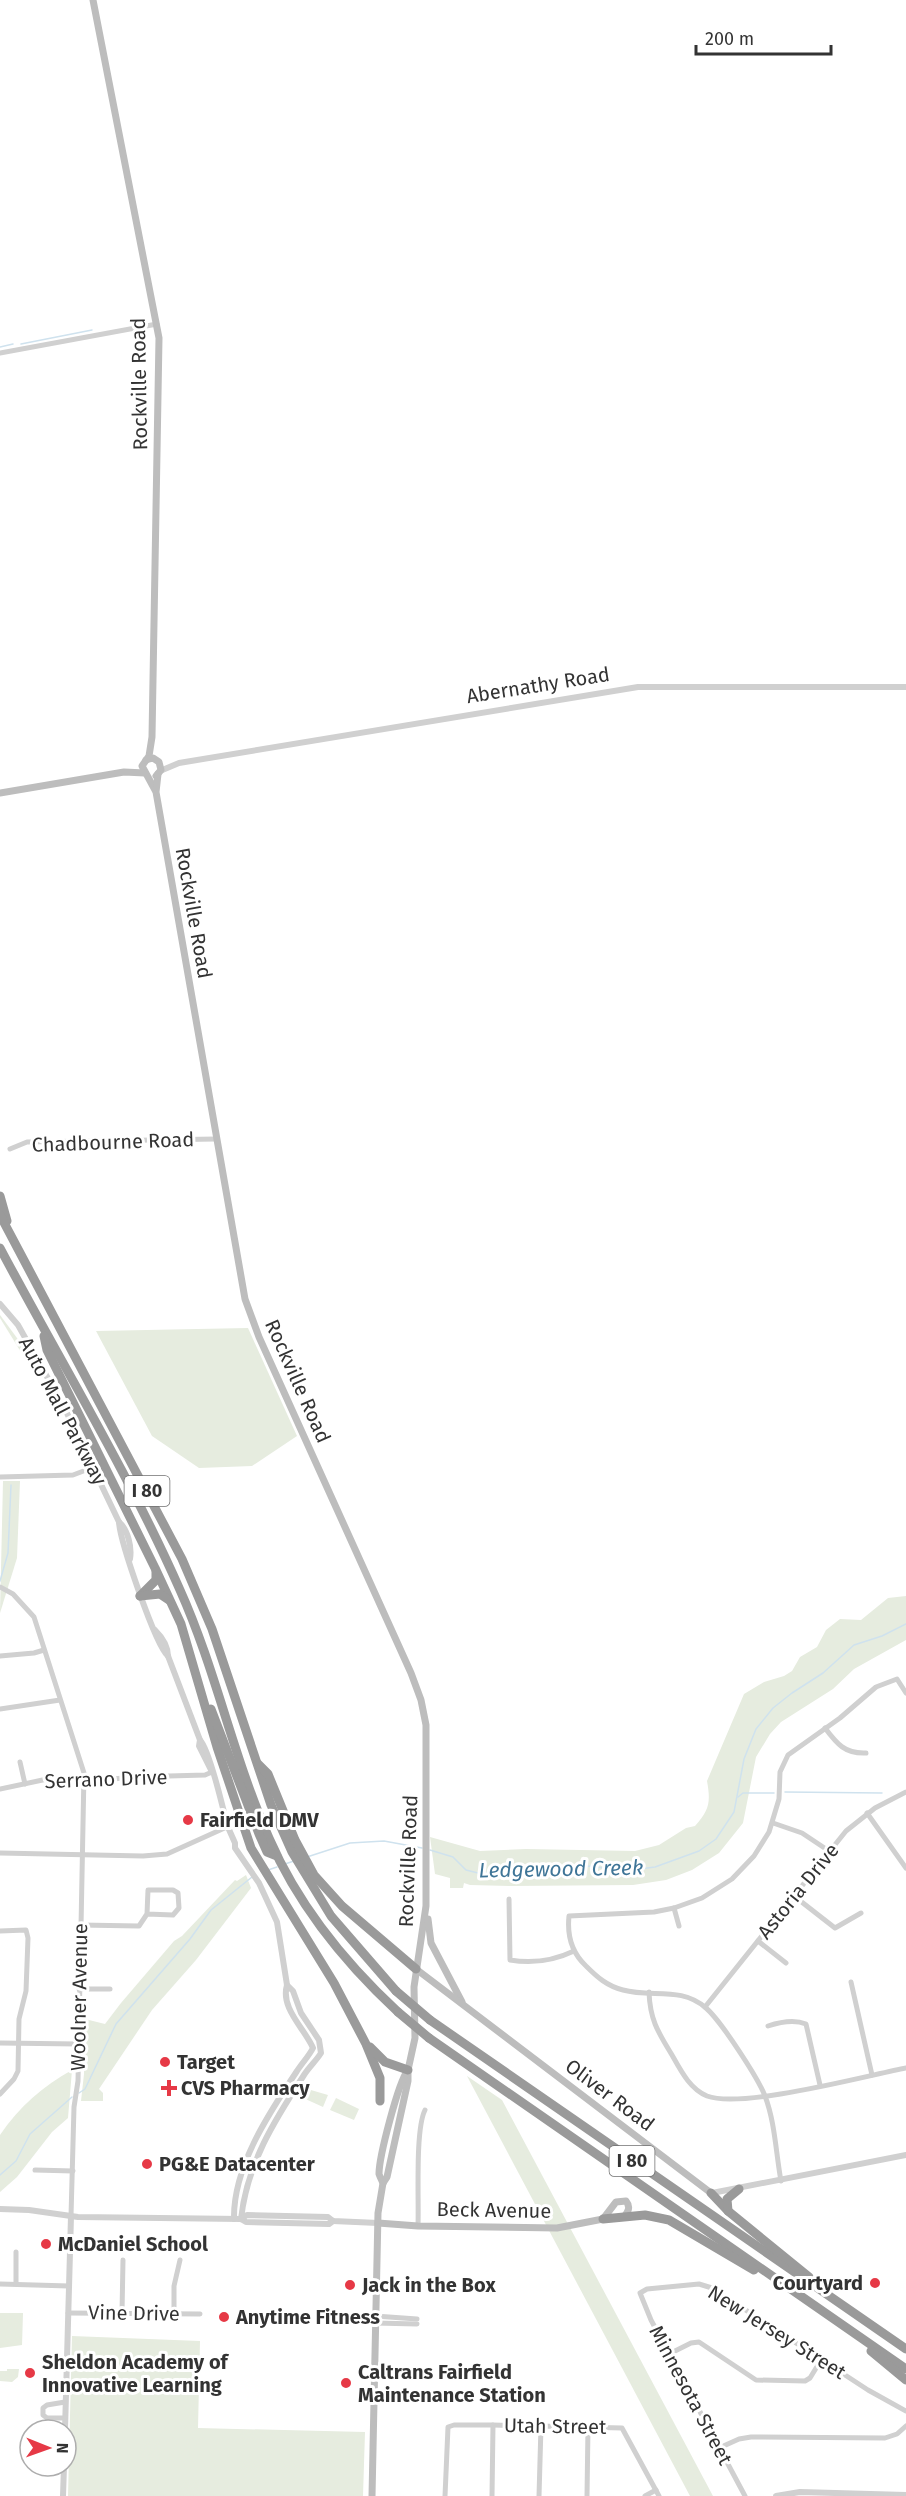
<svg xmlns="http://www.w3.org/2000/svg" width="906" height="2496" font-family="'Fira Sans',sans-serif">
  <style>
    .green { fill: #e6ecdf }
    .lines { fill: none; stroke-linecap: round; stroke-linejoin: round }
    .stream { stroke: #cfe2ee; stroke-width: 1.5 }
    .minor { stroke: #d0d0d0; stroke-width: 5 }
    .tertiary { stroke: #d0d0d0; stroke-width: 6 }
    .secondary { stroke: #bdbdbd; stroke-width: 7 }
    .motorway { stroke: #9a9a9a; stroke-width: 9 }
    .motorway-bridge { stroke: #9a9a9a; stroke-width: 9 }
    .poi-dot { fill: #e63946; stroke: #fff; stroke-width: 2 }
    .labels { text-anchor: middle; stroke-width: 6; stroke-linejoin: round; paint-order: stroke }
    .shield { fill: #fff; stroke: #707070; stroke-width: 1.5 }
    .shield-label { font-size: 18px; font-weight: bold; fill: #333 }
    .street-label { font-size: 20px; fill: #333; stroke: #fff }
    .poi-label { font-size: 20px; font-weight: bold; fill: #333; stroke: #fff; text-anchor: start }
    .water-label { font-size: 21px; font-style: italic; fill: #3f7597; stroke: #fff }
  </style>
  <rect width="100%" height="100%" fill="#fff"/>
  <g class="green">
    <polygon points="0,1315 17,1338 33,1369 32,1370 0,1318"/>
    <polygon points="248,1328 297,1436 252,1466 199,1468 152,1436 96,1331"/>
    <polygon points="3,1481 20,1481 17,1558 0,1613"/>
    <path d="M 906,1596 L 906,1640 L 854,1669 L 833,1689 L 781,1722 L 770,1734 L 756,1757 L 743,1823 L 719,1853 L 692,1870 L 666,1880 L 633,1885 L 510,1886 L 470,1885 L 464,1883 L 463,1888 L 450,1888 L 450,1878 L 435,1874 L 430,1837 L 480,1851 L 526,1849 L 635,1851 L 659,1845 L 686,1828 L 695,1826 C 709,1810 711,1803 707,1781 L 744,1694 L 764,1682 L 784,1676 L 792,1671 L 800,1657 L 817,1647 L 826,1630 L 840,1619 L 861,1620 L 888,1598 Z"/>
    <polygon points="246,1875 251,1888 196,1960 152,2010 99,2089 103,2093 103,2101 81,2101 84,2074 85,2019 105,2024 121,2003 174,1941 182,1936 235,1880 237,1881"/>
    <path d="M 72,2070 L 68,2118 L 52,2132 L 17,2177 L 0,2192 L 0,2135 C 19,2107 43,2086 72,2070 Z"/>
    <polygon points="467,2076 502,2100 713,2496 690,2496"/>
    <polygon points="304,2088 328,2095 323,2107 301,2097"/>
    <polygon points="336,2098 359,2109 354,2120 330,2110"/>
    <polygon points="0,2313 23,2313 22,2345 0,2348"/>
    <polygon points="72,2336 200,2341 198,2428 365,2432 363,2496 68,2496"/>
    <polygon points="7,2369 19,2369 18,2377 12,2382 0,2381 0,2371 7,2371"/>
  </g>
  <g class="lines">
    <g class="stream">
      <polyline points="21,344 92,330"/>
      <polyline points="0,347 13,344"/>
      <polyline points="0,1581 8,1553 11,1485"/>
      <polyline points="785,1792 882,1793"/>
      <polyline points="738,1797 743,1793 774,1793"/>
      <polyline points="430,1850 453,1857 466,1870 482,1874 507,1866 560,1871 590,1866 624,1871 655,1867 699,1851 716,1839 734,1812 744,1759 756,1729 773,1708 792,1693 823,1673 854,1645 882,1636 906,1624"/>
      <polyline points="307,1857 350,1843 384,1841 422,1848"/>
      <polyline points="285,1864 294,1861"/>
      <polyline points="268,1870 277,1867"/>
      <polyline points="79,2093 85,2089 116,2024 190,1939 211,1910 252,1877"/>
      <polyline points="0,2175 16,2161 30,2134 72,2097"/>
    </g>
    <g class="minor">
      <polyline points="0,353 157,324"/>
      <polyline points="10,1149 27,1142 216,1139"/>
      <polyline points="0,1477 73,1475 94,1467"/>
      <polyline points="0,1587 13,1594 34,1617 84,1773 78,2081 74,2107 71,2216"/>
      <polyline points="0,1656 34,1653 44,1650"/>
      <polyline points="0,1709 60,1700"/>
      <path d="M 825,1728 C 837,1744 845,1754 866,1753"/>
      <polyline points="20,1762 25,1784"/>
      <polyline points="0,1789 52,1778 113,1779 133,1777 205,1775 212,1772"/>
      <polyline points="867,1813 906,1868"/>
      <polyline points="773,1823 802,1833 829,1851"/>
      <polyline points="0,1853 143,1856 167,1854 229,1826"/>
      <polyline points="794,1896 835,1928 861,1913"/>
      <path d="M 509,1899 L 510,1960 C 533,1964 553,1961 574,1951"/>
      <polyline points="674,1908 679,1926"/>
      <polyline points="80,1925 139,1926 147,1914 173,1915 179,1908 178,1893 173,1890 148,1890 147,1914"/>
      <polyline points="0,1931 26,1930 28,1938 26,1991 19,2019 18,2071 14,2079 0,2094"/>
      <polyline points="758,1941 786,1963"/>
      <polyline points="851,1982 872,2075"/>
      <polyline points="79,1989 110,1989"/>
      <path d="M 649,1992 C 650,2020 658,2032 672,2055 C 681,2071 690,2089 707,2096 C 742,2109 865,2076 906,2068"/>
      <polyline points="705,2007 846,1831 875,1808 906,1792"/>
      <path d="M 768,2026 C 780,2022 794,2019 806,2024 L 820,2085"/>
      <polyline points="0,2043 78,2044"/>
      <polyline points="35,2170 73,2171"/>
      <path d="M 781,2181 C 776,2154 775,2122 765,2096 C 758,2078 721,2021 706,2008 C 681,1986 652,1998 623,1990 C 607,1986 597,1977 586,1966 C 571,1952 567,1935 569,1916 L 654,1912 L 674,1908 L 702,1898 L 732,1879 L 754,1856 L 769,1832 L 779,1799 L 780,1772 L 788,1755 L 840,1718 L 876,1687 L 897,1679 L 906,1693"/>
      <path d="M 418,2226 C 419,2200 415,2130 425,2110"/>
      <polyline points="0,2284 69,2286"/>
      <polyline points="16,2284 16,2252"/>
      <polyline points="68,2313 200,2314"/>
      <polyline points="122,2313 123,2260"/>
      <polyline points="174,2314 174,2286 180,2260"/>
      <polyline points="375,2316 417,2319"/>
      <polyline points="375,2323 417,2324"/>
      <polyline points="669,2354 691,2343 699,2342 756,2380 805,2381 810,2378 821,2360"/>
      <polyline points="65,2418 47,2418 43,2415 43,2408 47,2405 65,2402"/>
      <polyline points="719,2448 739,2439 751,2437 885,2438 897,2434 906,2426"/>
      <polyline points="445,2496 448,2427 454,2425 493,2425 622,2428 659,2496"/>
      <polyline points="492,2496 493,2425"/>
      <polyline points="539,2496 541,2426"/>
      <polyline points="587,2496 588,2427"/>
      <polyline points="645,2496 656,2490"/>
      <polyline points="745,2496 651,2320 640,2293 647,2289 699,2284 712,2288 868,2390 906,2411"/>
    </g>
    <g class="tertiary">
      <polyline points="160,771 179,763 638,687 906,687"/>
      <path d="M 0,1304 L 18,1325 L 64,1407 L 119,1522 C 128,1530 132,1547 130,1559"/>
      <path d="M 119,1522 C 120,1541 155,1644 168,1656"/>
      <path d="M 155,1630 C 162,1637 168,1646 168,1656 L 200,1740 L 199,1746 L 212,1772"/>
      <path d="M 200,1740 C 209,1749 220,1797 224,1812 L 223,1816 L 235,1843 L 235,1848 L 259,1883 L 277,1922 L 287,1985 C 280,2008 305,2029 313,2048 C 309,2056 302,2063 297,2071 C 269,2113 233,2167 234,2219"/>
      <polyline points="712,2193 906,2155"/>
      <polyline points="0,2209 29,2210 78,2217 241,2219 246,2222 329,2224 333,2221"/>
      <path d="M 241,2219 C 247,2164 274,2121 304,2075 C 309,2067 316,2061 321,2053 L 319,2040 L 301,2013 L 293,1991 L 287,1985"/>
      <polyline points="241,2219 247,2215 328,2217 333,2221 378,2223"/>
      <polyline points="65,2430 71,2216"/>
      <polyline points="63,2496 64,2466"/>
      <polyline points="776,2496 800,2492 906,2495"/>
    </g>
    <g class="secondary">
      <polyline points="93,0 159,338 152,737 149,756 142,766 155,790"/>
      <polyline points="146,760 153,758 159,762 161,770 156,776"/>
      <polyline points="158,774 156,792 245,1299 259,1337 411,1673 421,1700 426,1725 426,1906 414,1987 415,2038 408,2070 408,2081 387,2177 383,2183 378,2213 372,2496"/>
      <polyline points="0,793 124,772 145,773"/>
      <polyline points="428,1919 431,1943 462,2002"/>
      <polyline points="416,1969 711,2193"/>
      <path d="M 383,2183 C 382,2181 380,2177 379,2174 C 379,2157 398,2083 408,2070"/>
      <path d="M 378,2223 L 418,2226 L 557,2228 L 603,2219 L 616,2202 L 626,2201 C 631,2207 628,2212 624,2217"/>
    </g>
    <g class="motorway">
      <polyline points="0,1196 7,1221"/>
      <polyline points="0,1215 182,1559 212,1629 271,1805 292,1852 331,1916 396,1991"/>
      <path d="M 0,1248 C 60,1361 128,1472 180,1590 C 216,1670 233,1757 269,1838 C 298,1905 344,1962 398,2012"/>
      <polyline points="44,1336 47,1350 155,1568 181,1624 217,1747 251,1848 334,1983 366,2044 380,2078 380,2101"/>
      <polyline points="140,1596 156,1580 156,1572"/>
      <polyline points="140,1596 160,1594 169,1600"/>
      <polyline points="211,1709 259,1834 267,1852 277,1856"/>
      <polyline points="258,1764 268,1774 295,1840 314,1875 342,1906 416,1969"/>
      <polyline points="430,2020 906,2349"/>
      <polyline points="429,2038 906,2369"/>
      <polyline points="370,2047 385,2062 408,2070"/>
      <polyline points="711,2193 728,2211 809,2277"/>
      <polyline points="728,2211 727,2199 739,2189"/>
      <polyline points="603,2219 645,2215 669,2220 754,2270"/>
      <polyline points="871,2351 906,2380"/>
    </g>
    <g class="motorway-bridge">
      <polyline points="396,1991 430,2020"/>
      <polyline points="398,2012 429,2038"/>
    </g>
  </g>
  <g class="poi-dot">
    <circle cx="188" cy="1820" r="6"/>
    <circle cx="165" cy="2062" r="6"/>
    <path d="M166 2079h6v6h6v6h-6v6h-6v-6h-6v-6h6z"/>
    <circle cx="147" cy="2164" r="6"/>
    <circle cx="46" cy="2244" r="6"/>
    <circle cx="875" cy="2283" r="6"/>
    <circle cx="350" cy="2285" r="6"/>
    <circle cx="224" cy="2317" r="6"/>
    <circle cx="30" cy="2373" r="6"/>
    <circle cx="346" cy="2383" r="6"/>
  </g>
  <g class="labels">
    <g class="shield">
      <rect x="124.5" y="1476" width="45" height="30" rx="4.5"/>
      <rect x="609.5" y="2146" width="45" height="30" rx="4.5"/>
    </g>
    <g class="shield-label">
      <text x="147" y="1497">I 80</text>
      <text x="632" y="2167">I 80</text>
    </g>
    <g class="street-label">
      <text transform="translate(139 384) rotate(-91)" y="7">Rockville Road</text>
      <text transform="translate(538 685) rotate(-9)" y="7">Abernathy Road</text>
      <text transform="translate(194 913) rotate(80)" y="7">Rockville Road</text>
      <text transform="translate(113 1142) rotate(-2)" y="7">Chadbourne Road</text>
      <text transform="translate(298 1381) rotate(66)" y="7">Rockville Road</text>
      <text transform="translate(63 1411) rotate(62)" y="7">Auto Mall Parkway</text>
      <text transform="translate(106 1779) rotate(-2)" y="7">Serrano Drive</text>
      <text transform="translate(408 1861) rotate(-88)" y="7">Rockville Road</text>
      <text transform="translate(798 1891) rotate(-51)" y="7">Astoria Drive</text>
      <text transform="translate(79 1997) rotate(-89)" y="7">Woolner Avenue</text>
      <text transform="translate(610 2095) rotate(37)" y="7">Oliver Road</text>
      <text transform="translate(494 2210) rotate(1)" y="7">Beck Avenue</text>
      <text transform="translate(134 2313) rotate(1)" y="7">Vine Drive</text>
      <text transform="translate(777 2332) rotate(32)" y="7">New Jersey Street</text>
      <text transform="translate(691 2395) rotate(62)" y="7">Minnesota Street</text>
      <text transform="translate(555 2426) rotate(1)" y="7">Utah Street</text>
    </g>
    <g class="poi-label">
      <text x="200" y="1827">Fairfield DMV</text>
      <text x="177" y="2069">Target</text>
      <text x="181" y="2095">CVS Pharmacy</text>
      <text x="159" y="2171">PG&amp;E Datacenter</text>
      <text x="58" y="2251">McDaniel School</text>
      <text x="863" y="2290" text-anchor="end">Courtyard</text>
      <text x="362" y="2292">Jack in the Box</text>
      <text x="236" y="2324">Anytime Fitness</text>
      <text x="42" y="2369">Sheldon Academy of<tspan x="42" dy="23">Innovative Learning</tspan></text>
      <text x="358" y="2379">Caltrans Fairfield<tspan x="358" dy="23">Maintenance Station</tspan></text>
    </g>
    <g class="water-label">
      <text transform="translate(561 1869) rotate(-1)" y="7">Ledgewood Creek</text>
    </g>
  </g>
  <g transform="translate(48 2448) rotate(91)"><circle r="28" fill="#ffffff" stroke="#adadad" stroke-width="1.5"/>
  <path d="M0-4.5L10 22L0 15L-10 22Z" fill="#e63946"/>
  <text y="-9" font-size="16" font-weight="bold" text-anchor="middle" fill="#333333">N</text>
  </g>
  <path d="M696 45v9h135v-9" fill="none" stroke="#333333" stroke-width="3"/>
  <text x="705" y="45" font-size="18" fill="#333333" stroke="#ffffff" stroke-width="4.5" paint-order="stroke">200 m</text>
</svg>
